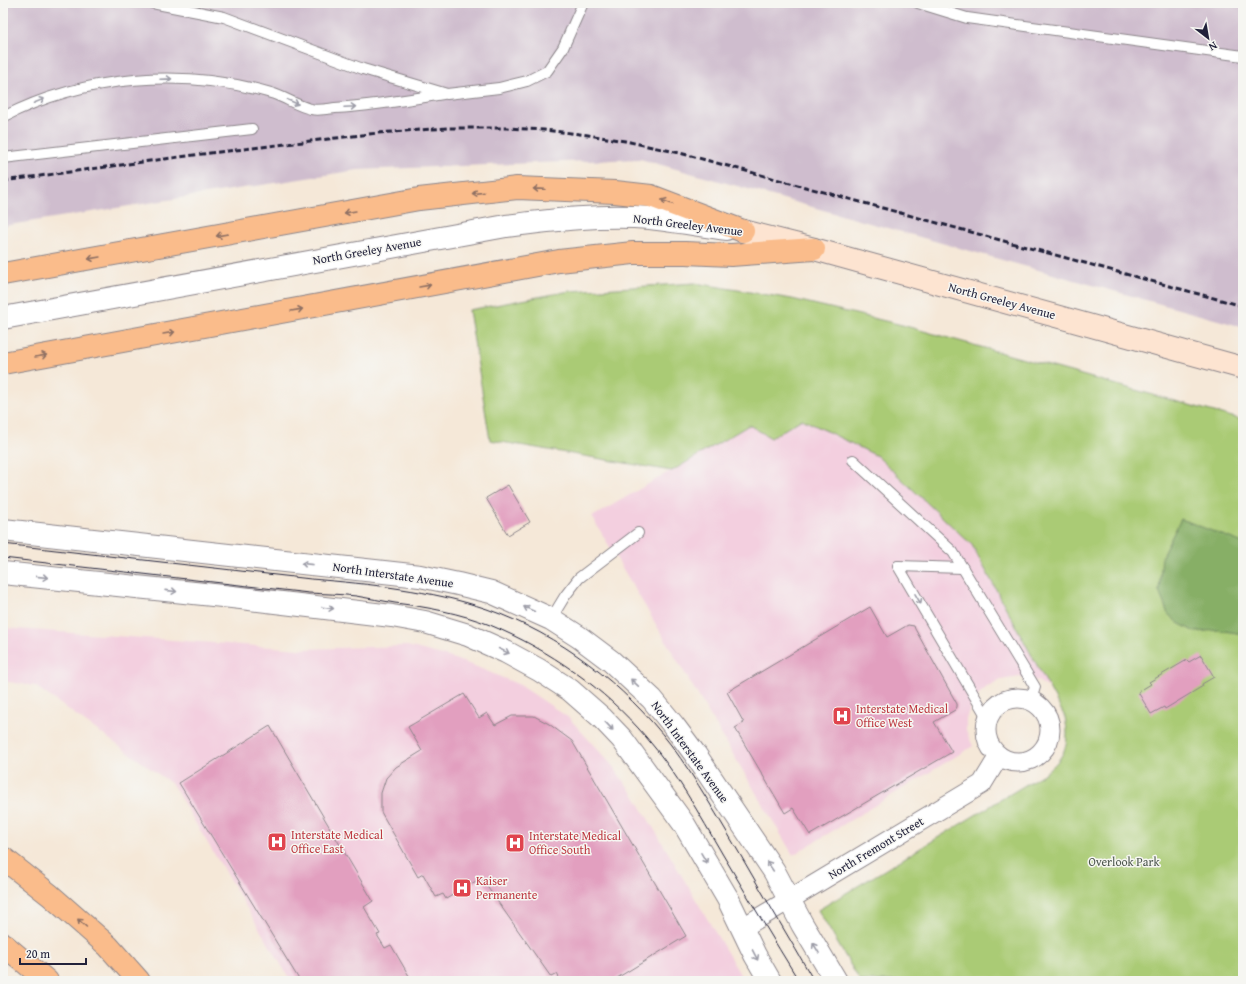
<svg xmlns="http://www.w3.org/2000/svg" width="1246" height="984" font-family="'Gentium Book Plus',serif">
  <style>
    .built { fill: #f3cfdf }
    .industrial { fill: #cfbdce }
    .green { fill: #aacb74; stroke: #667658 }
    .forest { fill: #87af66; stroke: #546850 }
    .building { fill: #e29fbf }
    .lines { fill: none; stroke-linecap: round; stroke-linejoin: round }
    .service-casing { stroke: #8c858a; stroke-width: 12 }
    .minor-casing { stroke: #8c858a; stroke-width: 21 }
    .tertiary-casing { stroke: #8c858a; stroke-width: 24 }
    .secondary-casing { stroke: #8c858a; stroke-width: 24 }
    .motorway-casing { stroke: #8c858a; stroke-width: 24 }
    .service { stroke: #fff; stroke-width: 10 }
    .minor { stroke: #fff; stroke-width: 19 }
    .tertiary { stroke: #fff; stroke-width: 22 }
    .secondary { stroke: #fde4d1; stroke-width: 22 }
    .motorway { stroke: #fabc8b; stroke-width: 22 }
    .tram { stroke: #22223b; stroke-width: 1 }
    .rail { stroke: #22223b; stroke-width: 3; stroke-dasharray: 6 3; stroke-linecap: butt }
    .oneway { stroke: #9c9ca7 }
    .oneway2 { stroke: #8e6f63 }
    .labels { text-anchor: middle; stroke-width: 3; stroke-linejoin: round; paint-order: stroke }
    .street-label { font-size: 12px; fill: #22223b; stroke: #f6f6f2 }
    .health-label { font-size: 12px; fill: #be3a42; stroke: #f6f6f2; text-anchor: start }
    .park-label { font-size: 12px; fill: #4b554c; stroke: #f6f6f2 }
  </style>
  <rect width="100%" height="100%" fill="#f6f6f2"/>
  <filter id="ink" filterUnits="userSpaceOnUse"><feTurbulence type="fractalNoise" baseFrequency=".025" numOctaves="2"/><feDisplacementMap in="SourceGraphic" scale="8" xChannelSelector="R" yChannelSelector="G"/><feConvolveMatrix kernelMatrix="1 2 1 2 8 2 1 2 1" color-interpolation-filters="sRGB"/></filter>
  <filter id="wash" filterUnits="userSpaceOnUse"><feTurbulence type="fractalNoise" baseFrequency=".012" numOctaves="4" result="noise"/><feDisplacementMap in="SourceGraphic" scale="16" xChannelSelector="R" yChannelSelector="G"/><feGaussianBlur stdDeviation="0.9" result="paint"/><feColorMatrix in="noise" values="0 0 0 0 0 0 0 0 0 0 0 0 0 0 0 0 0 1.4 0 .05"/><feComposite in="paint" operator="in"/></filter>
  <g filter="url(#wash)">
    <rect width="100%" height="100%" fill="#f5e8d8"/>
    <g class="built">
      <polygon points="802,419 877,456 972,545 1050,689 1038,681 1020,677 1001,680 987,687 980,693 971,705 966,719 966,731 973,746 793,855 592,517 749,425 771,438"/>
      <polygon points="3,628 300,649 407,646 446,656 477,667 520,685 569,718 611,764 634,795 744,981 291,981 172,784 35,686 3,681"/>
    </g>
    <polygon class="industrial" points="3,3 1243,3 1243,327 640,159 357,170 3,226"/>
    <path class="green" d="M 695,283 L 792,299 L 902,325 L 1243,420 L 1243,981 L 860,981 L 818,910 L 1045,773 C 1066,757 1070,743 1065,717 L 972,545 L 877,456 L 802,419 L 771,438 L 749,425 L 672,471 L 490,440 L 469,310 L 570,291 Z"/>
    <polygon class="forest" points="1181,519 1243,543 1243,634 1218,630 1195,632 1178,623 1168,614 1159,591 1162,556"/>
    <g id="blocks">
      <g class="building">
        <polygon points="508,485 530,522 508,535 486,498"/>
        <polygon points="870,607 887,637 908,625 914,626 915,629 957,704 957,707 955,710 934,722 952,752 810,835 793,808 785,813 735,728 744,723 727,692"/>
        <polygon points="1201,655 1214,677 1202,684 1203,686 1165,709 1164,707 1151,714 1138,692 1151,684 1149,682 1187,660 1189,662"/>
        <polygon points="464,694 479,718 487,713 495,725 512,716 534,716 549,724 572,741 686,936 612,981 561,981 557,974 551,977 481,878 446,899 443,894 436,897 423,874 418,877 381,812 381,793 386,778 396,767 422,751 408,727"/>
        <polygon points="270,726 373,901 364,907 380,934 377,935 385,948 391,945 412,981 300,981 179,783"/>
      </g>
    </g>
  </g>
  <g filter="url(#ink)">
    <use href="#blocks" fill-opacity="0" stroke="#8c858a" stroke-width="1"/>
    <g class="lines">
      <g class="service-casing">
        <g id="service">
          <polyline points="152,3 224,17 363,69 447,94 499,88 527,81 547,71 563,48 583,3"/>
          <polyline points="918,3 967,18 1243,56"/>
          <path d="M 3,117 C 85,75 183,68 271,93 C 285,97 297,106 311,109 C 318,111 327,109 335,108 C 371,106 407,100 443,94"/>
          <polyline points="3,158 252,129"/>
          <polyline points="853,460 953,552 1035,687 1031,700"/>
          <polyline points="898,566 988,719"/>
          <polyline points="898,566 963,568"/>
          <polyline points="551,619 565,596 579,578 638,533"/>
        </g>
      </g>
      <g class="minor-casing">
        <g id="minor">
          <circle cx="1018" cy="730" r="32"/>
          <polyline points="742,928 982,784 999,756"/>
        </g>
      </g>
      <g class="tertiary-casing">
        <g id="tertiary">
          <path d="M 3,318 L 506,226 C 553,220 602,214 650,218 C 675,221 700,225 726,229"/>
          <polyline points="3,530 420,576 458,584 491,592 551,619 579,637 611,661 652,699 674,726 695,754 774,871 802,924 836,981"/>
          <polyline points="3,573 232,597 392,616 425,622 468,635 506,652 539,670 570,690 602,718 622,739 684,824 728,899 755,955 770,981"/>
        </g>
      </g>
      <g class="secondary-casing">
        <polyline id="secondary" points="743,231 814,249 1243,368"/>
      </g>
      <g class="motorway-casing">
        <g id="motorway">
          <polyline points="3,274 419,199 517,188 615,192 651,196 743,231"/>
          <polyline points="3,363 559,261 633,253 685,253 731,255 814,249"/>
          <polyline points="3,858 50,895 108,946 139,981"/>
          <polyline points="3,944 47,981"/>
        </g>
      </g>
      <use href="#service" class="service"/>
      <use href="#minor" class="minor"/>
      <use href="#tertiary" class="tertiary"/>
      <use href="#secondary" class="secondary"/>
      <use href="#motorway" class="motorway"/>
      <g class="tram">
        <path d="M 3,544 L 311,579 C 370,584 431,590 487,609 C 560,635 624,684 671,745 C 697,780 719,819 741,856 C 765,898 790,939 814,981"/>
        <path d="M 3,558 L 309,593 C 325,594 340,594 356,596 C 369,598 382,601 395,603 C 427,607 460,613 490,625 C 550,650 604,688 646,737 C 677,773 699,814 723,855 C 748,897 773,939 799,981"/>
      </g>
      <polyline class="rail" points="3,181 194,155 378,133 447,128 507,128 544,130 588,135 625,141 680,153 1243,306"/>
    </g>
    <defs><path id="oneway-shaft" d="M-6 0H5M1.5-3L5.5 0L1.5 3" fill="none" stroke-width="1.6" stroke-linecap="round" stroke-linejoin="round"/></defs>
    <g class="oneway">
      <use href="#oneway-shaft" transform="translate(166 79) rotate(-2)"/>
      <use href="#oneway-shaft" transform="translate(39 101) rotate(-22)"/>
      <use href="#oneway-shaft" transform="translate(293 102) rotate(23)"/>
      <use href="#oneway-shaft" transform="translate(350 107) rotate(-3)"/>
      <use href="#oneway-shaft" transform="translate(307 564) rotate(-174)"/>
      <use href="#oneway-shaft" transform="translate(42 577) rotate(6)"/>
      <use href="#oneway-shaft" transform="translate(171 591) rotate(6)"/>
      <use href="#oneway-shaft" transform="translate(918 599) rotate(60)"/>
      <use href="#oneway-shaft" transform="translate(328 608) rotate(7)"/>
      <use href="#oneway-shaft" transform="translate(529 609) rotate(-156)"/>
      <use href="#oneway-shaft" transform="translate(504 651) rotate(25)"/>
      <use href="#oneway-shaft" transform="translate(635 683) rotate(-137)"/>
      <use href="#oneway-shaft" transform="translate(609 726) rotate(47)"/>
      <use href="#oneway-shaft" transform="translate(704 858) rotate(60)"/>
      <use href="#oneway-shaft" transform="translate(770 866) rotate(-124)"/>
      <use href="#oneway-shaft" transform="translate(816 948) rotate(-121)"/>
      <use href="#oneway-shaft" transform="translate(755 955) rotate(62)"/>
    </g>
    <g class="oneway2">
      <use href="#oneway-shaft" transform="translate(539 189) rotate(-178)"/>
      <use href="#oneway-shaft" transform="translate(478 193) rotate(174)"/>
      <use href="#oneway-shaft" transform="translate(667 202) rotate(-159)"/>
      <use href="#oneway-shaft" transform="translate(350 212) rotate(170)"/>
      <use href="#oneway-shaft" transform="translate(222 235) rotate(170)"/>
      <use href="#oneway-shaft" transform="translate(94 258) rotate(170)"/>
      <use href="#oneway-shaft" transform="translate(425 286) rotate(-10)"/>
      <use href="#oneway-shaft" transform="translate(297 310) rotate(-10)"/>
      <use href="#oneway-shaft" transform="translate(169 333) rotate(-10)"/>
      <use href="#oneway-shaft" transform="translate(41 356) rotate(-10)"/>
      <use href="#oneway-shaft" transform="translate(82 923) rotate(-138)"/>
    </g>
  </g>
  <defs>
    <g id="hospital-square" transform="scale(1)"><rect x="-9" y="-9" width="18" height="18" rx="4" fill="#e0444e" stroke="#f6f6f2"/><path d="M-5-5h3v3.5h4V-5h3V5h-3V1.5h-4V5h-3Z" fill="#fff"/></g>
  </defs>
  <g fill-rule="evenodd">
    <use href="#hospital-square" x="842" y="716"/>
    <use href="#hospital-square" x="277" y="842"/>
    <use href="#hospital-square" x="515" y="843"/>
    <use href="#hospital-square" x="462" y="888"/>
  </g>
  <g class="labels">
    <g class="street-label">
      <text transform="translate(688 225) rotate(7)" y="4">North Greeley Avenue</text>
      <text transform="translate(367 251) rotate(-10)" y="4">North Greeley Avenue</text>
      <text transform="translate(1002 301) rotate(15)" y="4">North Greeley Avenue</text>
      <text transform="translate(393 575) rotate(8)" y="4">North Interstate Avenue</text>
      <text transform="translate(690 752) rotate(54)" y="4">North Interstate Avenue</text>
      <text transform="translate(876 848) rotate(-31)" y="4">North Fremont Street</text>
    </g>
    <g class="health-label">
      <text x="856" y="713">Interstate Medical<tspan x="856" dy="14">Office West</tspan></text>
      <text x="291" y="839">Interstate Medical<tspan x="291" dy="14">Office East</tspan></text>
      <text x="529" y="840">Interstate Medical<tspan x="529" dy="14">Office South</tspan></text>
      <text x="476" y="885">Kaiser<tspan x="476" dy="14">Permanente</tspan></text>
    </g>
    <g class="park-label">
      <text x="1124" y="866">Overlook Park</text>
    </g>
  </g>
  <rect width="1246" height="984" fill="none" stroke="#f6f6f2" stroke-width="16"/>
  <g transform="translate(1208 38) rotate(149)" stroke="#f6f6f2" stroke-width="3" paint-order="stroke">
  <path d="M0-3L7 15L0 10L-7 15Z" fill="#22223b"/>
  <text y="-6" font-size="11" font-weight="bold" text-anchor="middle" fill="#22223b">N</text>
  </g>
  <path d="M20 958v6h66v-6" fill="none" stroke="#22223b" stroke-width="2"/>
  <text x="26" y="958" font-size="12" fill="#22223b" stroke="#f6f6f2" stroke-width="3" paint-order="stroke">20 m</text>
</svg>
